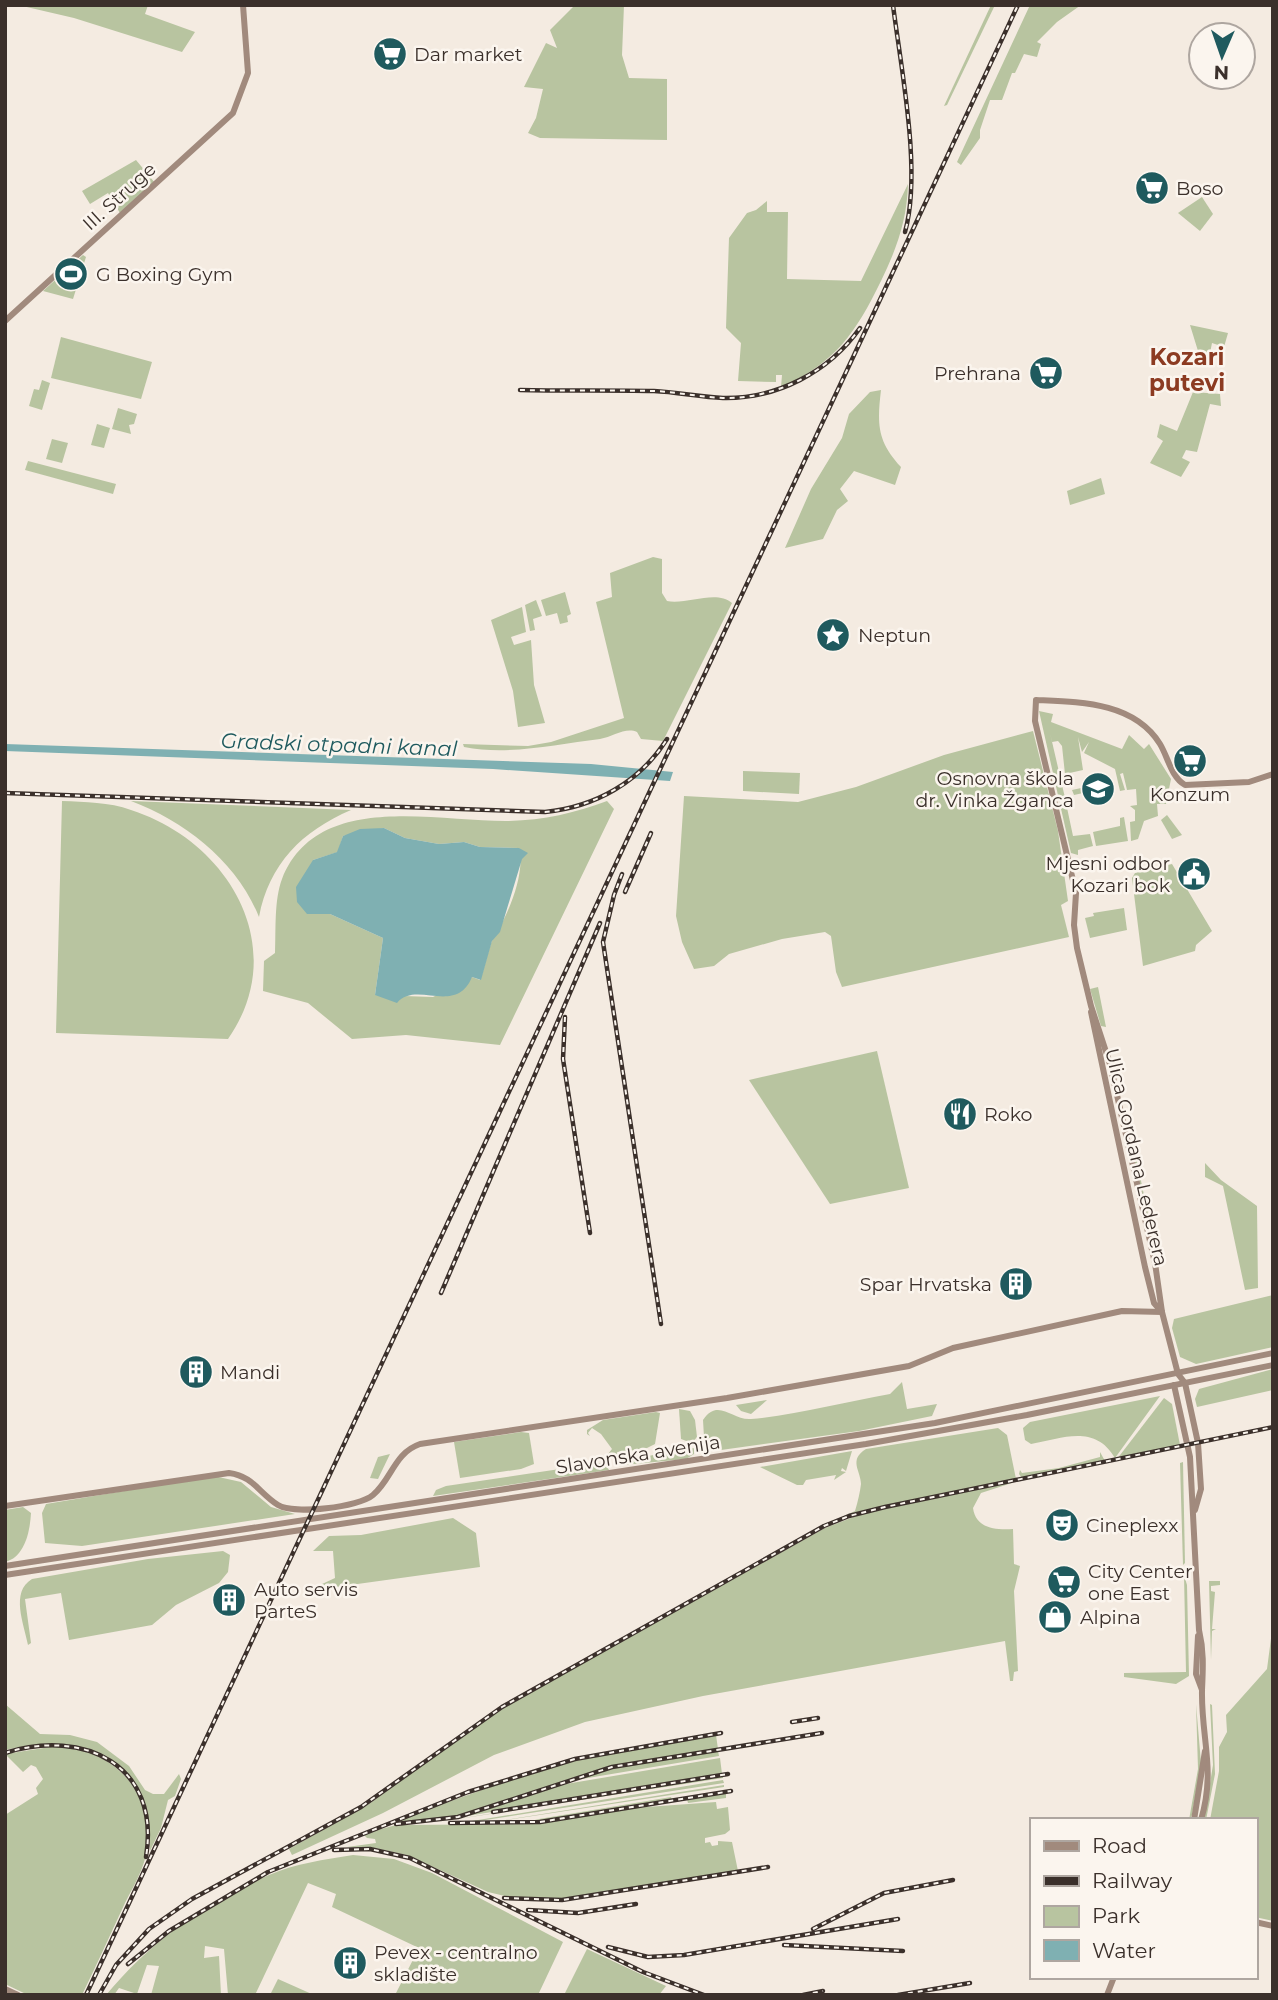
<svg xmlns="http://www.w3.org/2000/svg" width="1278" height="2000" font-family="Montserrat,sans-serif">
  <style>
    .green { fill: #b8c4a0; fill-rule: evenodd }
    .water { fill: #7fb0b2 }
    .lines { fill: none; stroke-linecap: round; stroke-linejoin: round }
    .secondary { stroke: #a18a7d; stroke-width: 6 }
    .rail-casing { stroke: #3b302b; stroke-width: 4.5 }
    .rail { stroke: #fbf5ee; stroke-width: 2; stroke-dasharray: 5; stroke-linecap: butt }
    .labels { text-anchor: middle; stroke-width: 5; stroke-linejoin: round; paint-order: stroke }
    .poi-label { font-size: 19px; fill: #3b302b; stroke: #fbf5ee; text-anchor: start }
    .street-label { font-size: 19px; fill: #3b302b; stroke: #fbf5ee }
    .water-label { font-size: 21px; font-style: italic; fill: #1f5a5e; stroke: #fbf5ee }
    .quarter-label { font-size: 23px; font-weight: bold; fill: #8c3b22; stroke: #fbf5ee }
  </style>
  <rect width="100%" height="100%" fill="#f4ebe1"/>
  <g class="green">
    <polygon points="18,5 148,5 145,14 195,32 182,52 74,18"/>
    <polygon points="575,5 624,5 622,55 629,78 667,79 667,140 540,138 528,133 536,118 543,89 524,87 546,43 557,48 550,30"/>
    <polygon points="991,5 995,5 947,105 944,106"/>
    <polygon points="1030,5 1081,5 1057,22 1037,42 1041,44 1037,57 1024,54 1015,73 1012,73 1002,100 990,100 980,130 980,138 961,165 957,162"/>
    <polygon points="136,160 155,183 120,213 108,193 90,204 82,191"/>
    <path d="M 908,184 C 907,220 897,248 881,281 C 856,332 836,363 781,387 L 782,375 L 776,375 L 776,382 L 738,381 L 741,343 L 726,328 L 729,238 L 747,213 L 756,210 L 767,201 L 767,212 L 788,212 L 787,279 L 861,281 Z"/>
    <polygon points="1202,197 1213,214 1200,231 1178,213"/>
    <polygon points="83,255 86,257 73,299 43,291"/>
    <polygon points="1190,325 1228,333 1224,347 1212,343 1208,363 1202,364"/>
    <polygon points="61,337 152,362 141,399 51,378"/>
    <polygon points="42,380 50,383 42,410 29,406 34,389 39,390"/>
    <path d="M 881,390 C 877,424 877,441 901,467 L 895,485 L 854,471 L 840,489 L 848,501 L 837,510 L 823,539 L 785,548 L 811,489 L 842,438 L 849,414 L 870,392 Z"/>
    <polygon points="1193,392 1220,394 1221,406 1210,404 1197,452 1186,450 1182,458 1190,462 1181,477 1150,463 1163,441 1157,437 1160,424 1177,431"/>
    <polygon points="118,408 137,414 134,424 129,425 131,434 112,429"/>
    <polygon points="97,424 110,428 104,448 91,445"/>
    <polygon points="52,439 68,443 62,463 46,459"/>
    <polygon points="28,461 116,484 113,494 25,470"/>
    <polygon points="1101,478 1105,494 1070,505 1067,491"/>
    <path d="M 653,557 L 662,559 L 662,593 L 667,601 C 687,605 716,589 732,603 L 663,741 L 641,739 L 637,732 C 625,727 613,737 600,739 C 556,744 509,756 464,747 L 463,744 L 528,746 L 551,742 L 624,718 L 596,602 L 612,597 L 610,573 Z"/>
    <polygon points="565,592 571,614 567,616 568,622 560,624 557,613 546,616 541,600"/>
    <polygon points="536,600 542,616 533,619 535,630 530,631 525,605"/>
    <polygon points="522,607 526,632 511,637 514,645 531,640 534,685 545,723 518,727 513,691 491,620"/>
    <polygon points="1039,711 1053,714 1051,722 1122,749 1129,735 1144,749 1149,744 1171,779 1166,804 1157,804 1158,816 1144,821 1138,839 1131,841 1130,822 1135,821 1135,810 1130,806 1137,805 1136,789 1127,790 1123,773 1120,774 1125,790 1120,791 1115,769 1084,753 1089,742 1082,752 1078,737 1083,770 1065,774 1062,746 1058,741 1052,742 1050,733 1066,802 1061,803 1066,803 1073,836 1090,834 1093,846 1078,850 1078,855 1071,853"/>
    <polygon points="1033,731 1058,831 1068,901 1061,905 1069,937 842,987 836,972 831,936 825,932 782,939 729,954 714,966 694,969 682,942 676,916 684,796 798,802 856,787 944,755"/>
    <polygon points="743,771 800,773 799,794 743,791"/>
    <polygon points="1104,783 1106,788 1074,795 1072,790"/>
    <path d="M 62,801 C 85,802 109,802 131,810 C 228,841 292,947 228,1039 L 56,1033 Z"/>
    <path d="M 131,801 L 351,810 C 302,831 269,864 259,917 C 237,862 186,822 131,801 Z"/>
    <path d="M 607,801 L 614,809 L 500,1045 L 406,1035 L 352,1039 L 308,1003 L 263,991 L 264,961 L 275,953 C 276,930 274,900 282,879 C 317,790 436,822 509,821 C 544,820 575,813 607,801 ZM 384,828 L 405,838 L 439,844 L 464,842 L 480,847 L 519,848 C 526,874 507,917 494,937 C 490,942 484,971 480,980 L 472,977 L 433,997 L 375,995 L 383,938 L 330,914 L 313,860 L 338,852 L 343,836 Z"/>
    <polygon points="1167,815 1182,835 1172,839 1161,820"/>
    <polygon points="1124,817 1128,841 1096,846 1093,832 1120,826 1120,818"/>
    <polygon points="1172,864 1212,931 1196,945 1195,951 1143,966 1132,878 1135,873"/>
    <polygon points="1124,908 1127,930 1090,938 1085,918 1094,916 1093,913"/>
    <polygon points="1098,987 1106,1027 1101,1026 1090,989"/>
    <polygon points="877,1051 909,1188 830,1204 749,1080"/>
    <polygon points="1133,1155 1136,1157 1157,1257 1156,1256"/>
    <polygon points="1205,1163 1221,1180 1257,1206 1258,1288 1245,1290 1223,1186 1205,1177"/>
    <polygon points="1273,1295 1273,1347 1196,1364 1180,1357 1172,1328 1174,1319"/>
    <polygon points="1273,1369 1273,1390 1197,1407 1195,1399 1199,1389"/>
    <path d="M 902,1382 L 907,1409 L 937,1404 L 932,1416 L 859,1431 L 721,1450 L 712,1449 L 704,1437 L 703,1420 C 718,1397 733,1421 751,1419 C 797,1415 844,1402 890,1394 Z"/>
    <path d="M 1160,1396 L 1115,1458 C 1095,1424 1063,1438 1031,1444 L 1025,1440 L 1023,1428 L 1030,1422 Z"/>
    <polygon points="1164,1398 1172,1404 1180,1445 1117,1459"/>
    <polygon points="767,1400 751,1414 741,1411 736,1405"/>
    <polygon points="679,1409 690,1411 695,1420 697,1437 692,1443 681,1439"/>
    <polygon points="656,1412 660,1413 655,1444 645,1449 617,1452 619,1459 625,1460 694,1448 694,1454 686,1459 623,1465 608,1454 612,1449 601,1434 592,1428 588,1433 590,1436 587,1434 587,1430 603,1420"/>
    <path d="M 998,1428 L 1007,1435 L 1016,1479 L 853,1513 L 826,1524 L 855,1511 C 858,1501 860,1492 861,1484 C 861,1471 848,1460 866,1449 Z"/>
    <polygon points="521,1432 529,1433 534,1464 521,1469 460,1478 454,1442"/>
    <polygon points="852,1451 846,1471 842,1468 841,1471 846,1472 834,1480 836,1475 806,1480 803,1485 797,1485 760,1467"/>
    <polygon points="1100,1452 1105,1461 1022,1478 1019,1474 1020,1470 1022,1473 1059,1468 1100,1457"/>
    <polygon points="390,1454 378,1479 370,1478 378,1457"/>
    <polygon points="1183,1462 1185,1563 1183,1565 1180,1463"/>
    <polygon points="600,1463 606,1465 609,1470 433,1496 436,1490 446,1486"/>
    <polygon points="214,1476 241,1482 271,1507 295,1514 82,1546 45,1543 42,1513 46,1504"/>
    <path d="M 1015,1482 L 981,1493 L 973,1508 C 976,1529 996,1530 1013,1529 L 1014,1564 L 1020,1566 L 1014,1591 L 1018,1671 L 1014,1672 L 1013,1681 L 1010,1681 L 1005,1641 L 703,1696 L 585,1722 L 494,1755 L 383,1813 L 292,1855 L 289,1849 L 369,1804 L 475,1726 L 516,1700 L 825,1528 L 864,1513 Z"/>
    <path d="M 23,1507 L 31,1513 C 30,1531 25,1557 5,1562 L 5,1510 Z"/>
    <polygon points="453,1518 476,1533 480,1567 307,1591 335,1578 333,1551 313,1551 329,1536 361,1535"/>
    <path d="M 223,1551 L 230,1555 L 228,1572 L 219,1583 L 176,1605 L 152,1625 L 69,1640 L 61,1593 L 25,1599 L 31,1643 L 28,1645 C 24,1624 10,1592 32,1579 L 148,1559 Z"/>
    <polygon points="1184,1575 1187,1585 1189,1676 1176,1684 1124,1677 1124,1673 1186,1672"/>
    <polygon points="1209,1581 1220,1581 1220,1585 1211,1586 1211,1591 1215,1592 1212,1629 1216,1629 1212,1631 1211,1660"/>
    <polygon points="1273,1623 1273,1921 1255,1917 1255,1820 1210,1820 1219,1771 1219,1747 1227,1732 1226,1715 1267,1669"/>
    <path d="M 5,1704 L 40,1734 L 70,1735 L 97,1742 L 129,1766 L 145,1790 L 153,1794 L 164,1794 L 179,1774 L 181,1779 L 175,1796 L 168,1800 L 161,1828 L 150,1851 C 151,1757 88,1732 5,1750 Z"/>
    <polygon points="1196,1704 1201,1763 1192,1815 1189,1820 1198,1769"/>
    <polygon points="1210,1704 1212,1705 1215,1774 1206,1820 1204,1820 1213,1765"/>
    <polygon points="716,1735 718,1749 600,1769 449,1819 389,1823 544,1768 624,1750"/>
    <path d="M 63,1745 C 120,1755 159,1797 145,1859 C 141,1874 132,1889 125,1903 C 111,1933 97,1964 82,1995 L 28,1995 L 5,1984 L 5,1815 L 38,1794 L 36,1788 L 43,1779 L 36,1767 L 31,1765 L 23,1772 L 5,1754 Z"/>
    <polygon points="718,1751 719,1756 564,1782 619,1767"/>
    <polygon points="720,1758 722,1774 461,1817 560,1785"/>
    <polygon points="723,1776 723,1778 438,1822"/>
    <polygon points="723,1780 724,1783 466,1823 466,1822"/>
    <polygon points="724,1785 724,1787 493,1822"/>
    <polygon points="726,1793 726,1798 688,1803 687,1799"/>
    <polygon points="671,1797 672,1800 522,1823 539,1819"/>
    <polygon points="716,1802 717,1809 728,1807 730,1830 725,1834 705,1838 705,1843 710,1842 712,1846 718,1845 718,1841 732,1842 738,1871 562,1899 522,1900 488,1892 407,1855 375,1848 347,1847 376,1843 375,1839 367,1838 363,1834 396,1825 532,1824 633,1808"/>
    <path d="M 353,1855 L 394,1859 L 432,1873 L 563,1942 L 538,1995 L 395,1995 L 419,1948 L 332,1907 L 336,1894 L 308,1883 L 255,1995 L 228,1995 L 224,1949 L 205,1946 L 204,1958 L 219,1956 L 221,1995 L 151,1995 L 159,1966 L 147,1965 L 137,1994 L 119,1988 L 114,1995 L 106,1995 C 149,1943 206,1901 269,1875 C 296,1863 324,1860 353,1855 Z"/>
    <polygon points="587,1949 666,1986 659,1995 564,1995"/>
    <polygon points="278,1979 314,1995 270,1995"/>
  </g>
  <g class="water">
    <polygon points="5,744 591,764 673,772 670,781 493,769 5,751"/>
    <path d="M 384,828 L 405,838 L 439,844 L 464,842 L 480,847 L 519,848 L 528,853 L 522,859 L 500,932 L 492,941 L 481,980 L 472,977 C 456,1016 416,980 397,1003 L 375,995 L 383,938 L 330,914 L 307,914 L 297,902 L 296,887 L 313,860 L 337,852 L 343,836 L 360,829 Z"/>
  </g>
  <g class="lines">
    <g class="secondary">
      <polyline points="5,321 233,113 248,73 243,5"/>
      <polyline points="1091,1012 1145,1267 1154,1303 1160,1310"/>
      <path d="M 1174,1385 L 1190,1457 L 1199,1630 C 1204,1651 1203,1668 1202,1690 C 1201,1739 1216,1769 1201,1820"/>
      <path d="M 5,1506 L 229,1473 C 253,1476 259,1493 278,1505 C 294,1515 359,1507 373,1495 C 392,1479 394,1453 420,1444 L 727,1398 L 909,1366 L 953,1348 L 1122,1311 L 1162,1312"/>
      <path d="M 1195,1510 L 1201,1489 L 1198,1443 L 1185,1383 L 1178,1374 L 1162,1312 L 1155,1263 L 1110,1064 L 1091,1006 L 1077,948 L 1074,925 L 1076,893 L 1035,721 L 1036,700 C 1080,702 1134,702 1160,744 C 1168,757 1171,777 1185,785 L 1249,782 L 1273,774"/>
      <polyline points="5,1566 935,1423 1273,1353"/>
      <polyline points="5,1575 866,1444 1027,1415 1273,1365"/>
      <polyline points="1198,1636 1196,1674 1202,1690"/>
      <polyline points="1194,1820 1205,1751"/>
      <polyline points="1255,1922 1273,1926"/>
      <polyline points="5,1989 18,1995"/>
      <polyline points="1107,1995 1114,1977"/>
    </g>
    <g class="rail-casing">
      <g id="rail">
        <path d="M 893,5 C 901,69 922,172 905,232"/>
        <path d="M 520,390 C 564,391 609,390 654,391 C 677,392 700,397 723,398 C 777,399 829,372 860,328"/>
        <path d="M 5,793 L 545,812 C 595,807 640,782 667,739"/>
        <polyline points="622,874 614,895 603,942 661,1324"/>
        <polyline points="625,892 651,833"/>
        <polyline points="565,1017 563,1059 590,1233"/>
        <polyline points="441,1293 600,923"/>
        <polyline points="792,1722 818,1718"/>
        <path d="M 5,1753 C 84,1728 161,1765 146,1857"/>
        <polyline points="493,1812 728,1774"/>
        <polyline points="450,1823 540,1822 731,1791"/>
        <polyline points="396,1824 458,1817 612,1767 822,1733"/>
        <polyline points="334,1850 370,1849 410,1858 643,1972 704,1995"/>
        <polyline points="504,1898 562,1900 768,1867"/>
        <polyline points="528,1910 578,1913 636,1904"/>
        <polyline points="813,1929 884,1893 953,1880"/>
        <polyline points="784,1945 903,1951"/>
        <polyline points="608,1947 648,1957 684,1955 898,1919"/>
        <polyline points="128,1964 169,1931 268,1872 468,1792 575,1759 721,1733"/>
        <polyline points="86,1995 1018,5"/>
        <polyline points="99,1995 116,1965 149,1929 192,1899 361,1807 502,1707 824,1526 849,1516 885,1507 1273,1427"/>
        <polyline points="803,1995 823,1991"/>
        <polyline points="898,1995 970,1983"/>
      </g>
    </g>
    <use href="#rail" class="rail"/>
  </g>
  <defs>
    <g id="supermarket-disc" transform="scale(1.75)"><circle r="9.5" fill="#1f5a5e" stroke="#fbf5ee"/><path d="M-6-5.5h2.5l.6 2H6L4.5 2H-2.5L-4.4-4H-6ZM-1.5 3.2a1.3 1.3 0 1 0 .1 0ZM3 3.2a1.3 1.3 0 1 0 .1 0Z" fill="#fff"/></g>
    <g id="stadium-disc" transform="scale(1.75)"><circle r="9.5" fill="#1f5a5e" stroke="#fbf5ee"/><path d="M0-5a6.5 5 0 1 0 0 10a6.5 5 0 1 0 0-10ZM-3.5-1.8h7v3.6h-7Z" fill="#fff"/></g>
    <g id="sight-disc" transform="scale(1.75)"><circle r="9.5" fill="#1f5a5e" stroke="#fbf5ee"/><path d="M0-6L1.8-2.2L6-1.7L2.9 1.2L3.7 5.4L0 3.3L-3.7 5.4L-2.9 1.2L-6-1.7L-1.8-2.2Z" fill="#fff"/></g>
    <g id="school-disc" transform="scale(1.75)"><circle r="9.5" fill="#1f5a5e" stroke="#fbf5ee"/><path d="M0-5L7-2L0 1L-7-2ZM-4 1L0 2.5L4 1V4Q0 6-4 4Z" fill="#fff"/></g>
    <g id="civic-disc" transform="scale(1.75)"><circle r="9.5" fill="#1f5a5e" stroke="#fbf5ee"/><path d="M-.6-6.5H3V-4.5H.6V-3L4-1V1h2V6H-6V1h2V-1L-.6-3ZM-1.2 2.5V6h2.4V2.5Z" fill="#fff"/></g>
    <g id="restaurant-disc" transform="scale(1.75)"><circle r="9.5" fill="#1f5a5e" stroke="#fbf5ee"/><path d="M-5-6h1v4h1v-4h1v4h1v-4h1v5L-1.5 .5V6h-2V.5L-5-1ZM5-6V6H3V1.5H1.5Q1.5-4 5-6Z" fill="#fff"/></g>
    <g id="building-disc" transform="scale(1.75)"><circle r="9.5" fill="#1f5a5e" stroke="#fbf5ee"/><path d="M-4-6H4V6H1V3H-1V6H-4ZM-2.5-4.3h1.7v1.8h-1.7ZM.8-4.3h1.7v1.8H.8ZM-2.5-1h1.7V.8h-1.7ZM.8-1h1.7V.8H.8Z" fill="#fff"/></g>
    <g id="theatre-disc" transform="scale(1.75)"><circle r="9.5" fill="#1f5a5e" stroke="#fbf5ee"/><path d="M-5-5.5Q0-4 5-5.5V0Q5 5 0 6Q-5 5-5 0ZM-3.3-2.5H-1v1.5H-3.3ZM1-2.5H3.3v1.5H1ZM-2.8 1Q0 5.5 2.8 1Z" fill="#fff"/></g>
    <g id="shop-disc" transform="scale(1.75)"><circle r="9.5" fill="#1f5a5e" stroke="#fbf5ee"/><path d="M-5-2.5h2.3a2.7 3.5 0 0 1 5.4 0H5L5.5 6h-11ZM-1.5-2.5h3a1.5 2.3 0 0 0-3 0Z" fill="#fff"/></g>
  </defs>
  <g fill-rule="evenodd">
    <use href="#supermarket-disc" x="390" y="54"/>
    <use href="#supermarket-disc" x="1152" y="188"/>
    <use href="#stadium-disc" x="71" y="274"/>
    <use href="#supermarket-disc" x="1046" y="373"/>
    <use href="#sight-disc" x="833" y="635"/>
    <use href="#supermarket-disc" x="1190" y="761"/>
    <use href="#school-disc" x="1098" y="789"/>
    <use href="#civic-disc" x="1194" y="874"/>
    <use href="#restaurant-disc" x="960" y="1114"/>
    <use href="#building-disc" x="1016" y="1284"/>
    <use href="#building-disc" x="196" y="1372"/>
    <use href="#theatre-disc" x="1062" y="1525"/>
    <use href="#supermarket-disc" x="1064" y="1582"/>
    <use href="#building-disc" x="229" y="1600"/>
    <use href="#shop-disc" x="1055" y="1617"/>
    <use href="#building-disc" x="350" y="1963"/>
  </g>
  <g class="labels">
    <g class="poi-label">
      <text x="414" y="61">Dar market</text>
      <text x="1176" y="195">Boso</text>
      <text x="96" y="281">G Boxing Gym</text>
      <text x="1021" y="380" text-anchor="end">Prehrana</text>
      <text x="858" y="642">Neptun</text>
      <text x="1074" y="785" text-anchor="end">Osnovna škola<tspan x="1074" dy="22">dr. Vinka Žganca</tspan></text>
      <text x="1190" y="801" text-anchor="middle">Konzum</text>
      <text x="1170" y="870" text-anchor="end">Mjesni odbor<tspan x="1170" dy="22">Kozari bok</tspan></text>
      <text x="984" y="1121">Roko</text>
      <text x="992" y="1291" text-anchor="end">Spar Hrvatska</text>
      <text x="220" y="1379">Mandi</text>
      <text x="1086" y="1532">Cineplexx</text>
      <text x="1088" y="1578">City Center<tspan x="1088" dy="22">one East</tspan></text>
      <text x="254" y="1596">Auto servis<tspan x="254" dy="22">ParteS</tspan></text>
      <text x="1080" y="1624">Alpina</text>
      <text x="374" y="1959">Pevex - centralno<tspan x="374" dy="22">skladište</tspan></text>
    </g>
    <g class="street-label">
      <text transform="translate(119 196) rotate(-42)" y="7">III. Struge</text>
      <text transform="translate(1137 1157) rotate(77)" y="7">Ulica Gordana Lederera</text>
      <text transform="translate(638 1454) rotate(-9)" y="7">Slavonska avenija</text>
    </g>
    <g class="water-label">
      <text transform="translate(339 745) rotate(2)" y="7">Gradski otpadni kanal</text>
    </g>
    <g class="quarter-label">
      <text x="1187" y="365">Kozari<tspan x="1187" dy="26">putevi</tspan></text>
    </g>
  </g>
  <rect width="1278" height="2000" fill="none" stroke="#3b302b" stroke-width="14"/>
  <rect x="1030" y="1818" width="228" height="161" fill="#fbf5ee" stroke="#aea6a0" stroke-width="2"/>
  <rect x="1044" y="1841" width="35" height="10" fill="#a18a7d" stroke="#aea6a0" stroke-width="2"/>
  <text x="1092" y="1853" font-size="21" fill="#3b302b">Road</text>
  <rect x="1044" y="1876" width="35" height="10" fill="#3b302b" stroke="#aea6a0" stroke-width="2"/>
  <text x="1092" y="1888" font-size="21" fill="#3b302b">Railway</text>
  <rect x="1044" y="1906" width="35" height="21" fill="#b8c4a0" stroke="#aea6a0" stroke-width="2"/>
  <text x="1092" y="1923" font-size="21" fill="#3b302b">Park</text>
  <rect x="1044" y="1940" width="35" height="21" fill="#7fb0b2" stroke="#aea6a0" stroke-width="2"/>
  <text x="1092" y="1958" font-size="21" fill="#3b302b">Water</text>
  <g transform="translate(1222 56) rotate(182)"><circle r="33" fill="#fbf5ee" stroke="#aea6a0" stroke-width="2"/>
  <path d="M0-5L12 26L0 18L-12 26Z" fill="#1f5a5e"/>
  <text y="-10" font-size="19" font-weight="bold" text-anchor="middle" fill="#3b302b">N</text>
  </g>
</svg>
